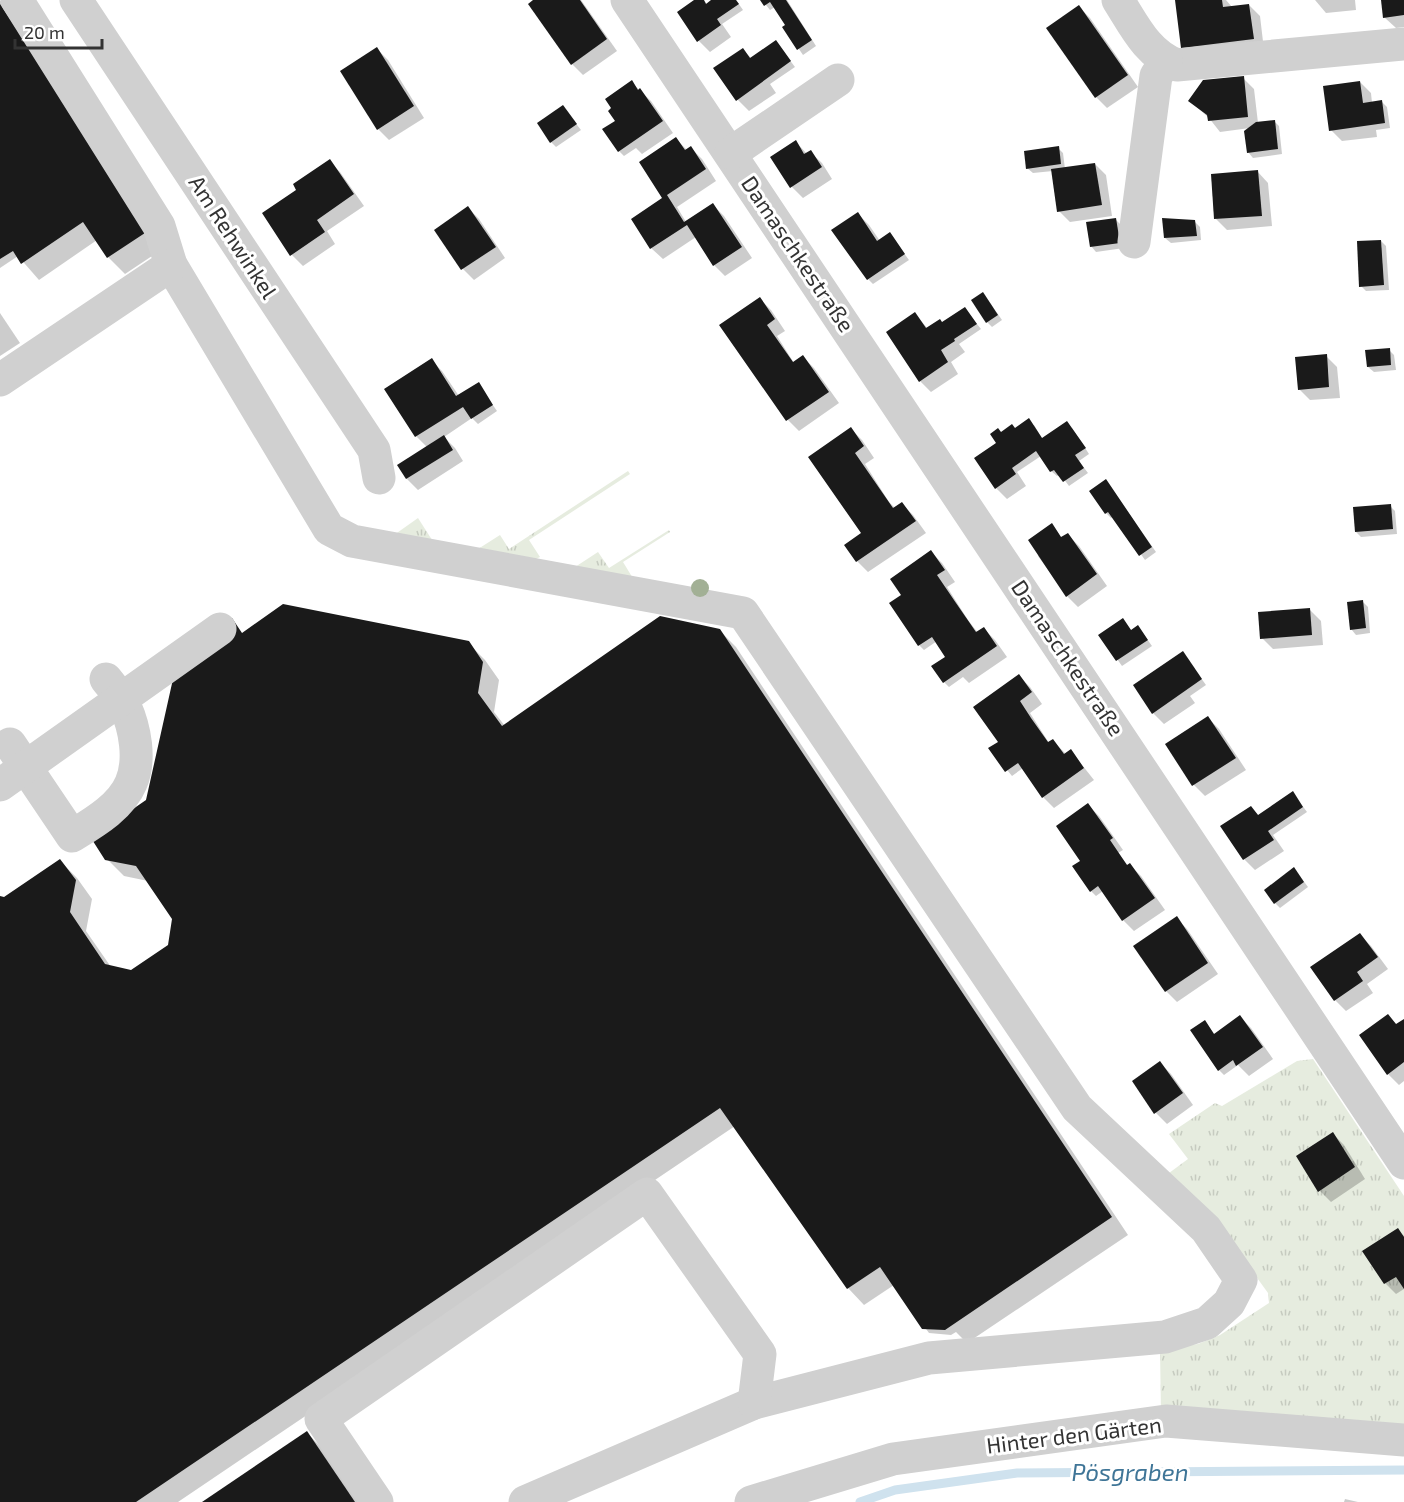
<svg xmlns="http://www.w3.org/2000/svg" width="1404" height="1502" font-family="'Exo 2',sans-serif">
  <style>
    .grass { fill: url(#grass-tufts) }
    .shadow { fill: #0003 }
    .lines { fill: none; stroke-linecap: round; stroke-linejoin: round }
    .stream { stroke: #cfe2ee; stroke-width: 9 }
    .building { fill: #1a1a1a }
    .minor { stroke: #d0d0d0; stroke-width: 33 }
    .tree { fill: #a2b095 }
    .labels { text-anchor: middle; stroke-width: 6; stroke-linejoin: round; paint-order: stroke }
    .street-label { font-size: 22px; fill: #333; stroke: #fff }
    .water-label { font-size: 24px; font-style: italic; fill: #3f7597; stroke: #fff }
  </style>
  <defs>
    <pattern id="grass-tufts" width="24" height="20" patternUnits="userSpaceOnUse" patternTransform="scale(1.5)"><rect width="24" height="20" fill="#e6ecdf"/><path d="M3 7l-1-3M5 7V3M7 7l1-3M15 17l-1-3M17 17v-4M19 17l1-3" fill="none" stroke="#c6cbc0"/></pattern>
  </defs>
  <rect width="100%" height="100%" fill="#fff"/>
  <g class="grass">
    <polygon points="628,471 630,474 529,540 540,557 532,561 478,549 500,535 509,549"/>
    <polygon points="418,518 434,543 394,535"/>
    <polygon points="669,530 670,532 623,562 634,580 572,569 598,552 609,568"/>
    <polygon points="1313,1059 1404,1196 1404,1433 1161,1415 1160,1349 1198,1344 1220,1335 1269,1303 1268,1293 1226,1235 1165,1176 1188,1159 1169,1134 1215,1103 1222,1106 1297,1061"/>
  </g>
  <g class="shadow">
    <polygon points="0,0 167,246 125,274 108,257 97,240 39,280 18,256 0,268"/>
    <polygon points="535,0 581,0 617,51 583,75 572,64"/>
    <polygon points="697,0 703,0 707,4 714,0 736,0 743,10 722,24 731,37 710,52 699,41 679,13"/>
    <polygon points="762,0 787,0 816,46 803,55 784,27 787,26 775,7 770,10"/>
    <polygon points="1180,0 1226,0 1232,7 1249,5 1260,16 1264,50 1193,59 1182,48"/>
    <polygon points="1315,0 1355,0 1356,10 1326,13"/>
    <polygon points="1382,0 1404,0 1404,27 1396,28 1384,17"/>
    <polygon points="1079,7 1090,18 1138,87 1107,108 1096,97"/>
    <polygon points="776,42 795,67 770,84 776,93 749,111 738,100 715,68 743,50 752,59"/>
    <polygon points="377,49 388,60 424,118 389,140 378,129"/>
    <polygon points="1243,78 1254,89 1258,123 1274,121 1279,126 1282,154 1253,158 1248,152 1250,128 1220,132 1209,118 1190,101"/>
    <polygon points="631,82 651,101 673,133 642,154 636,148 624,156 619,151 614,123"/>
    <polygon points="1360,82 1371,93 1372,103 1382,102 1387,107 1390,128 1376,130 1377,137 1342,141 1331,130"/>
    <polygon points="563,107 581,130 556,147 551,142"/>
    <polygon points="676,139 687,150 691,148 702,159 716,181 677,207 686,222 713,205 724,216 752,258 725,276 714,265 696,237 663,259 651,248 633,219 664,199"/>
    <polygon points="796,142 807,154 810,152 822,163 832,179 803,198 792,187"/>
    <polygon points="1058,148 1063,153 1065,169 1095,164 1106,175 1112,216 1070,222 1059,211 1053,171 1033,173 1027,168"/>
    <polygon points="329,161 340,172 364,206 327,231 335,244 303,266 292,255 298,190"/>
    <polygon points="1257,171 1268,183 1272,226 1227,230 1216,219"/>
    <polygon points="468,208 479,219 505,258 474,280 463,269 436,231"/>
    <polygon points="858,214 869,225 880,241 890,234 909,260 873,284 868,279"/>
    <polygon points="1116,220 1121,225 1124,248 1096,252 1091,246"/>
    <polygon points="1194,221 1200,227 1201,240 1171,243 1165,238"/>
    <polygon points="1381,241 1386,246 1389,290 1366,291 1361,286"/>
    <polygon points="760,299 771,310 785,331 777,336 794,363 803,357 814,368 839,403 799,431 788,420 721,325"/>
    <polygon points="988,300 1002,320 992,327 987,322"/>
    <polygon points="965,309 981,329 959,344 965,352 951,362 958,374 931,392 920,381 915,314 928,329 943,323"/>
    <polygon points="0,313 20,343 0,356"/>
    <polygon points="1389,350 1394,355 1396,370 1374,372 1368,367"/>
    <polygon points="1326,356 1337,367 1340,398 1310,400 1299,389"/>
    <polygon points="431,360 442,371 459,396 478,384 497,411 478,424 472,418 444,437 455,448 463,461 418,490 407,479 399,465 427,447 416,436 386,389"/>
    <polygon points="1034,425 1043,440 1072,428 1089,454 1079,461 1088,473 1069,486 1060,474 1057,476 1051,471 1041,456 1017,472 1026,486 1007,499 996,488 995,445 1001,433"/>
    <polygon points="851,429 862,440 874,458 865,464 889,502 895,508 902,504 913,515 926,533 868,572 857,561 864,534"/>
    <polygon points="1106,481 1156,552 1145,560 1114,516 1111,518 1106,513"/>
    <polygon points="1390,506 1395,511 1397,534 1361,537 1356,532"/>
    <polygon points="1056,530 1062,539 1068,535 1079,546 1107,586 1078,607 1067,596 1038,556"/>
    <polygon points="931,552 942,563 955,582 947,587 968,620 978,633 984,629 995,640 1007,657 969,683 963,677 949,687 944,682 950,663 937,641 924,650 919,645 901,597"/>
    <polygon points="1363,602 1368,607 1370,633 1356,635 1351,629"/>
    <polygon points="1310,610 1321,621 1323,645 1273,649 1262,638"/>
    <polygon points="1123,620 1132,631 1142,632 1152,646 1122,666 1100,635"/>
    <polygon points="719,630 736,647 1128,1235 967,1343 956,1332 951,1335 929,1333 894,1285 864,1305 848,1288 735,1126 178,1502 0,1502 0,898 4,899 60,861 77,878 92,899 86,931 111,967 131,971 169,946 173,919 148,881 124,876 107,859 148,801 242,634 468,643 485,660 499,680 494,712 505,726"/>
    <polygon points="1183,653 1206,685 1190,696 1195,703 1164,724 1153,713"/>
    <polygon points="1019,676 1030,687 1042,704 1030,713 1049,743 1053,741 1066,754 1071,751 1094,780 1054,808 1043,797 1023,768 1012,776 990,749 1000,742"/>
    <polygon points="1208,718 1219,729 1246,770 1205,796 1194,785 1167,745"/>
    <polygon points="1293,793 1307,812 1273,835 1284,851 1255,870 1244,859 1222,827 1251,808 1259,816"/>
    <polygon points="1088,805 1099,816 1123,850 1118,853 1128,866 1130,865 1141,876 1165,910 1134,931 1123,920 1103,891 1096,896 1091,891"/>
    <polygon points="1299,875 1308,887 1280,908 1275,903"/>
    <polygon points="1176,918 1187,929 1218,974 1177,1002 1166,991"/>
    <polygon points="1360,935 1371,946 1388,969 1367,984 1373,993 1346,1011 1335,1000"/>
    <polygon points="1388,1016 1397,1025 1404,1020 1404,1081 1399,1085 1388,1074"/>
    <polygon points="1240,1017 1251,1028 1273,1059 1249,1076 1238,1065 1224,1075 1219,1070 1205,1022 1215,1035"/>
    <polygon points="1160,1063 1171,1074 1193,1105 1167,1124 1156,1113 1134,1081"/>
    <polygon points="1333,1134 1344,1145 1365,1179 1331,1202 1320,1191"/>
    <polygon points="1397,1230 1404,1236 1404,1289 1396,1294 1385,1283"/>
    <polygon points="307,1433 329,1455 361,1502 204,1502"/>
    <polygon points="1345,1499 1358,1502 1344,1502"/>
  </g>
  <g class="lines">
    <polyline class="stream" points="860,1502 895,1490 1017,1473 1404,1470"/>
  </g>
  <g class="building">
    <polygon points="533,0 580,0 607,39 571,65 528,4"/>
    <polygon points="694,0 704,0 706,4 711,0 736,0 739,4 717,19 721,25 697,42 677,12"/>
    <polygon points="760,0 786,0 812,40 797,50 782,27 785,25 770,2 764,6"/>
    <polygon points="1175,0 1222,0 1223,7 1249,4 1254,39 1181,48"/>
    <polygon points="1381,0 1404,0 1404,15 1383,18"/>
    <polygon points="0,4 151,229 107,258 83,222 21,264 13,251 0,259"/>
    <polygon points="1079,5 1128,75 1095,98 1046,28"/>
    <polygon points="776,40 791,61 736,101 713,68 743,48 750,58"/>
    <polygon points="377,47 414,106 377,130 340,71"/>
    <polygon points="1244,76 1248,117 1208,121 1207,115 1188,101 1203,80"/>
    <polygon points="632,80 638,90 640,88 663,121 618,152 602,129 615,121 608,111 611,108 605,99"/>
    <polygon points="1360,81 1363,103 1382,100 1385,123 1329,131 1323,86"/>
    <polygon points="563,105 577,124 550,143 537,123"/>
    <polygon points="1275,120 1278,149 1247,153 1244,131 1256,122"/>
    <polygon points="676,137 685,150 691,146 706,169 667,195 684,222 713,203 742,247 713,266 687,225 650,249 631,219 662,198 639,162"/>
    <polygon points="796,140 804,154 811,150 822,167 790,188 770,157"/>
    <polygon points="1059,146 1061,164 1026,169 1024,151"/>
    <polygon points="330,159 354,194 317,220 325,232 290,256 262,213 296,190 293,184"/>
    <polygon points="1095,163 1102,205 1057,212 1051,169"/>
    <polygon points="1258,170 1262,216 1214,219 1211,174"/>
    <polygon points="468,206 496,247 461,270 434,230"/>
    <polygon points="858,212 877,241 890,232 905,254 867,280 831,230"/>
    <polygon points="1116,218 1120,243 1090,247 1086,222"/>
    <polygon points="1162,218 1195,220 1197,236 1164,238"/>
    <polygon points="1381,240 1384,285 1359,287 1357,241"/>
    <polygon points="983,292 998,315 986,323 971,300"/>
    <polygon points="760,297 775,319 767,325 793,362 803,355 829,392 786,421 719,325"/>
    <polygon points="965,307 977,324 954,339 955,341 941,350 948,362 919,382 886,332 915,312 926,328 940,319 942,322"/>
    <polygon points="1390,348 1391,365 1367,367 1365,350"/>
    <polygon points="1327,354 1329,387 1298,390 1295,357"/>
    <polygon points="432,358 456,396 479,382 493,405 471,419 463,407 415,437 384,389"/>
    <polygon points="1029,418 1042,438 1067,421 1086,448 1075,455 1084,468 1063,482 1054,470 1050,472 1036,451 1012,468 1016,474 995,489 974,458 996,443 990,434 998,428 1001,432 1012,424 1015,428"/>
    <polygon points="851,427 864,446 855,453 893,508 902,502 916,521 856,562 844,545 861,533 808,457"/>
    <polygon points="444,435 453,450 406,479 397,465"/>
    <polygon points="1106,479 1152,547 1139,556 1108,512 1105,514 1089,491"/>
    <polygon points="1391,504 1393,529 1355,532 1353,507"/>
    <polygon points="1052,523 1061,537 1068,533 1097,574 1066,597 1028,540"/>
    <polygon points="931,550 945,570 937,575 956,603 976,632 984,627 997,646 943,683 931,666 945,657 932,637 918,646 889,603 901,595 890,579"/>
    <polygon points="1363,600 1366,628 1350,630 1347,602"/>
    <polygon points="283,604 469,641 483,662 478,693 502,726 660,616 720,629 1112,1217 945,1330 922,1329 880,1267 847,1289 720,1108 136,1502 0,1502 0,896 4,897 60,859 76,880 70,912 105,964 131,970 168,945 172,919 136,866 105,860 91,838 146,800 173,679 205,635 232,618 242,633"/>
    <polygon points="1310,608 1312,635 1260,639 1258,612"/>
    <polygon points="1123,618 1131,630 1138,625 1148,640 1116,661 1098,635"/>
    <polygon points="1183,651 1202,679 1152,714 1133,685"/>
    <polygon points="1019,674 1032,692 1020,701 1031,718 1048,742 1053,739 1064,754 1071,749 1084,768 1042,798 1018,763 1005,772 988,748 998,742 973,707"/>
    <polygon points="1208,716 1236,758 1192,786 1165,744"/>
    <polygon points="1293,791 1303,807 1268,831 1274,840 1243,860 1220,826 1251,806 1258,815"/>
    <polygon points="1088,803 1113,838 1110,840 1127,865 1130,863 1155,898 1122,921 1098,886 1090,892 1072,866 1080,861 1056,826"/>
    <polygon points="1294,867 1304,882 1274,904 1264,890"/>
    <polygon points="1177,916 1208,963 1165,992 1133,946"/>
    <polygon points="1360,933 1378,957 1357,972 1363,981 1334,1001 1310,967"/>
    <polygon points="1388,1014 1396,1024 1404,1019 1404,1062 1387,1075 1359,1035"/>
    <polygon points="1240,1015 1263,1047 1236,1066 1233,1060 1218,1071 1190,1030 1205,1020 1214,1034"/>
    <polygon points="1160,1061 1183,1093 1154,1114 1132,1081"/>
    <polygon points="1333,1132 1355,1167 1318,1192 1296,1156"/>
    <polygon points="1398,1228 1404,1237 1404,1289 1396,1277 1384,1284 1362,1251"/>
    <polygon points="307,1431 355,1502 202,1502"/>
  </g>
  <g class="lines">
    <g class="minor">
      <polyline points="17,0 159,226 171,265 329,529 352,541 743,613 1077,1108 1206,1229 1241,1280 1229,1303 1207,1323 1165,1337 929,1358 754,1403 525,1502"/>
      <polyline points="76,0 374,450 379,478"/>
      <polyline points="627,0 1404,1163"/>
      <path d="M 1118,0 C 1134,25 1147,54 1177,65 L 1404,44"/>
      <polyline points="731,153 838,80"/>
      <polyline points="1134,242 1156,76 1166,61"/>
      <polyline points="0,380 171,265"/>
      <path d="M 10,744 L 72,836 C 93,823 121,807 131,783 C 141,760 135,728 125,706 C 121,696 112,687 106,679"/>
      <polyline points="0,785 220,629"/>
      <polyline points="377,1502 321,1419 647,1194 760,1354 754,1403"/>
      <polyline points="751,1502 893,1459 1166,1421 1404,1440"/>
    </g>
  </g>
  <circle class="tree" cx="700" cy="588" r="9"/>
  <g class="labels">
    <g class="street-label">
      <text transform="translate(233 237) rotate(57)" y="8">Am Rehwinkel</text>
      <text transform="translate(798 254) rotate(56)" y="8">Damaschkestraße</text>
      <text transform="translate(1068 658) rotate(56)" y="8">Damaschkestraße</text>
      <text transform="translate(1074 1435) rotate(-7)" y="8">Hinter den Gärten</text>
    </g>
    <g class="water-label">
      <text x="1130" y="1481">Pösgraben</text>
    </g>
  </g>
  <path d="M15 39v9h87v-9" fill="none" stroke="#333333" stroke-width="3"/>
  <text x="24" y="39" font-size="18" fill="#333333" stroke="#ffffff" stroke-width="4.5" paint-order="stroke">20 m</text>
</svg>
